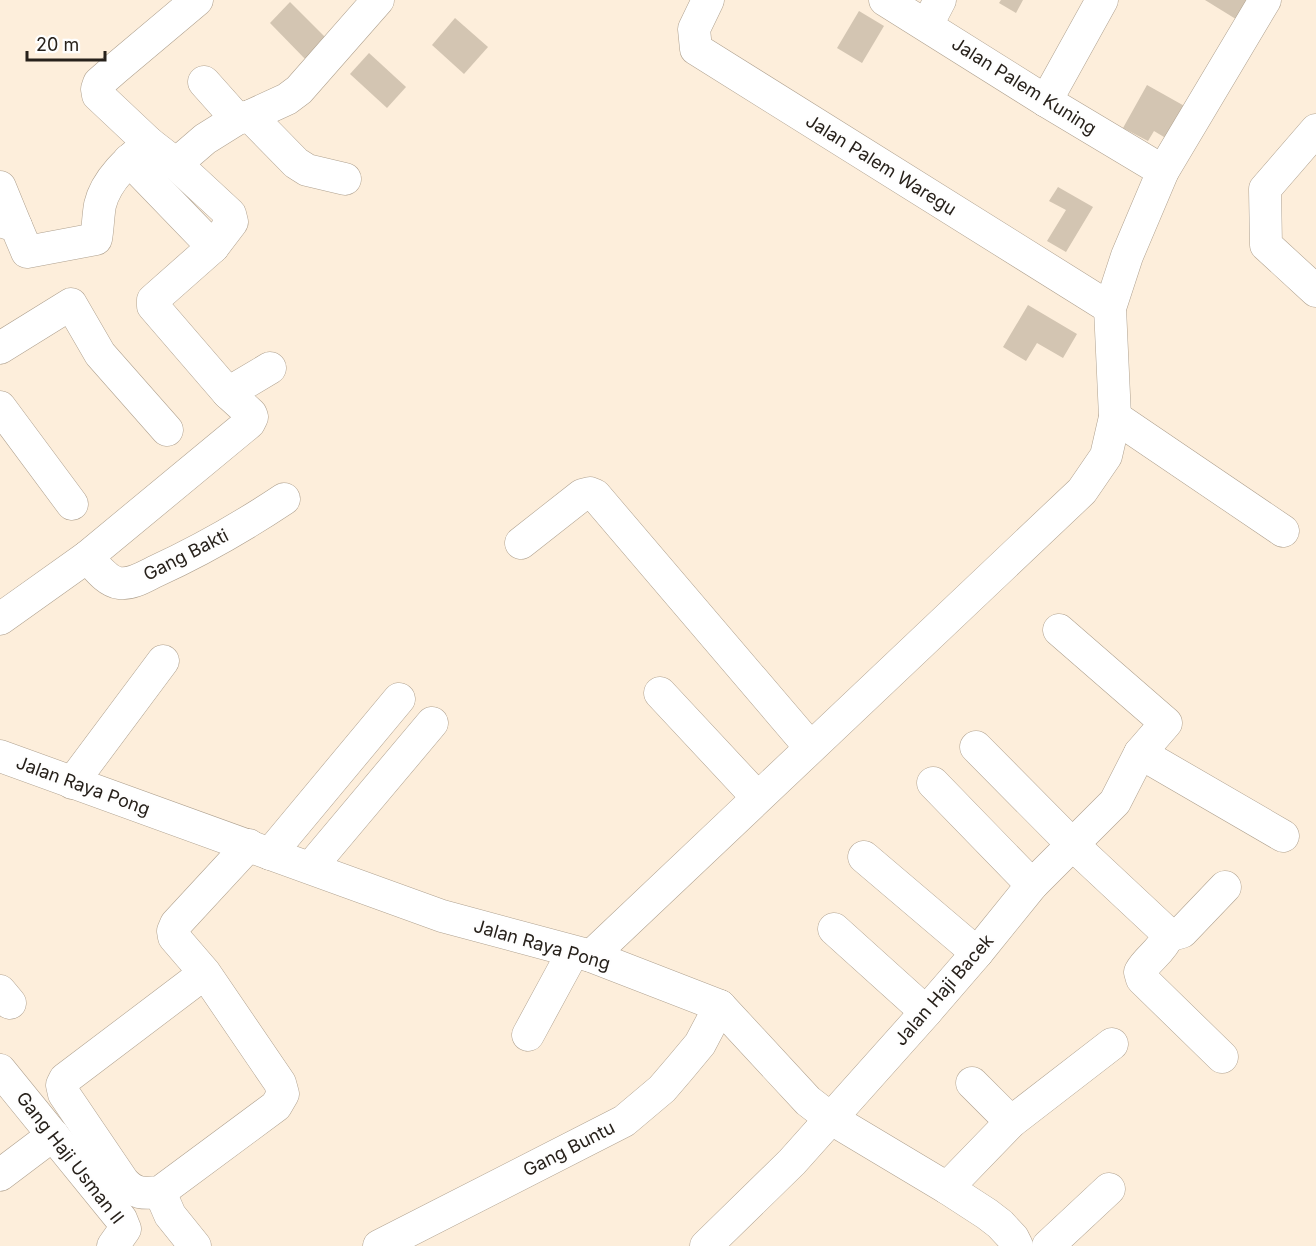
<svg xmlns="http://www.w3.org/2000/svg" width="1316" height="1246" font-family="Inter,sans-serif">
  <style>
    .building { fill: #d3c5b2 }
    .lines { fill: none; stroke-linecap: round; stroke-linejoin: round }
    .minor-casing { stroke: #afa18f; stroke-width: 33 }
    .minor { stroke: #fff; stroke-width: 32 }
    .labels { text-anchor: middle; stroke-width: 4.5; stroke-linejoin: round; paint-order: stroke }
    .street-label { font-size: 18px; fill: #27211b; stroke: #fefefe }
  </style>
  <rect width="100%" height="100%" fill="#fdeedb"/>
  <g class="building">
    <polygon points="1001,0 1023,0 1016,13 999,3"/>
    <polygon points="1205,0 1252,0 1239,21"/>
    <polygon points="290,2 329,41 308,62 270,23"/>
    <polygon points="859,11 884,26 862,63 837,48"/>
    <polygon points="455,18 488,47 464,74 432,45"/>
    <polygon points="369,53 406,87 387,108 350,74"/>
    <polygon points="1147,85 1188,108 1169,140 1154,131 1148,141 1123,128"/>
    <polygon points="1058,187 1093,207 1066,252 1047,241 1066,210 1049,201"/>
    <polygon points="1028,305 1077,334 1063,358 1037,343 1026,361 1003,347"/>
  </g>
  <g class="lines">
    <g class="minor-casing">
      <g id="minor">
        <polyline points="708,0 694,29 696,49 1110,308"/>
        <polyline points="885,0 1046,101 1163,171"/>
        <polyline points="927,25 940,0"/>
        <polyline points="204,82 237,119"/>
        <polyline points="1046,101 1102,0"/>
        <polyline points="250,116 296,163 307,170 345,179"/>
        <polyline points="1316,130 1265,189 1266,245 1316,291"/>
        <polyline points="149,143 176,164 230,214 232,222 213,247 153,300 153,306 228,393"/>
        <polyline points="129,160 213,247"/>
        <polyline points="176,164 205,139 237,119 250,116 287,99 299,90 378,0"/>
        <polyline points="0,187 16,226"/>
        <path d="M 0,221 L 16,226 L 27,252 L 96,239 C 98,228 98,216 100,205 C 106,179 130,159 149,143 L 98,95 L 97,89 L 99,83 L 115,69 L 197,0"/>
        <polyline points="0,348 71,304 100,354 167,430"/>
        <polyline points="0,407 72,504"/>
        <polyline points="1115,417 1283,531"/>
        <polyline points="521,543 582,495 590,493 595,495 810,747"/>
        <path d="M 87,557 C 96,566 106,581 119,583 C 131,585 144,577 154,572 C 200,551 242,527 284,499"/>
        <polyline points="0,619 87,557 249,423 252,417 251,414 228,393 270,368"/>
        <polyline points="660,693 757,797"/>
        <path d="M 976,747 L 1072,844 L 1164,930 L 1168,936 C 1162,951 1147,959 1140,972 L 1142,979 L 1222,1057"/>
        <polyline points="1140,753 1283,836"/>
        <polyline points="0,756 442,916 591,956 720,1006 808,1101 830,1118 947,1188 987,1214 1000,1224 1013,1238 1017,1246"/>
        <polyline points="72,783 163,661"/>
        <polyline points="933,783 1032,885"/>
        <polyline points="270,854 399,699"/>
        <polyline points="864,857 977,953"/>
        <polyline points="311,867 432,723"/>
        <polyline points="834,929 926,1012"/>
        <polyline points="1168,936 1182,932 1225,887"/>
        <polyline points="591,956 1082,491 1106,456 1115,417 1110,308 1127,256 1163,171 1265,0"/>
        <path d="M 205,973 L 65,1079 L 62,1085 L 64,1094 L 123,1181 C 134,1194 144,1194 160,1192 L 276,1106 L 283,1094 L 280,1083 L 205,973 L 174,937 L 173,931 L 176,924 L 249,845"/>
        <polyline points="0,991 10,1003"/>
        <polyline points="528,1035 573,952"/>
        <polyline points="0,1070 121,1219 125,1229 113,1246"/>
        <polyline points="972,1083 1011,1122"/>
        <polyline points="0,1175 53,1135"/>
        <polyline points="947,1188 1011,1122 1112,1044"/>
        <polyline points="160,1192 170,1215 195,1246"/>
        <polyline points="379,1246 624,1121 662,1089 680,1068 700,1044 720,1006"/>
        <polyline points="706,1246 792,1162 926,1012 977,953 1032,885 1115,802 1140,753 1166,723 1059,630"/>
        <polyline points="1048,1246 1109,1189"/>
      </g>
    </g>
    <use href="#minor" class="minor"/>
  </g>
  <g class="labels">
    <g class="street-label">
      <text transform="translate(1024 86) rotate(32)" y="6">Jalan Palem Kuning</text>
      <text transform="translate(881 165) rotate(32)" y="6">Jalan Palem Waregu</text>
      <text transform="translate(186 555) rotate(-27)" y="6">Gang Bakti</text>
      <text transform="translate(83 786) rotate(20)" y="6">Jalan Raya Pong</text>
      <text transform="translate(542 945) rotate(16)" y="6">Jalan Raya Pong</text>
      <text transform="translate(944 990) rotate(-49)" y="6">Jalan Haji Bacek</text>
      <text transform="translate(569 1149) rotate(-27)" y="6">Gang Buntu</text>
      <text transform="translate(70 1158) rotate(52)" y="6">Gang Haji Usman II</text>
    </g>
  </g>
  <path d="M27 51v9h78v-9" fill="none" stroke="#27211b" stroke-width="3"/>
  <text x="36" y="51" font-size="18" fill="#27211b" stroke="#fefefe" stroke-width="4.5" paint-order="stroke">20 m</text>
</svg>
